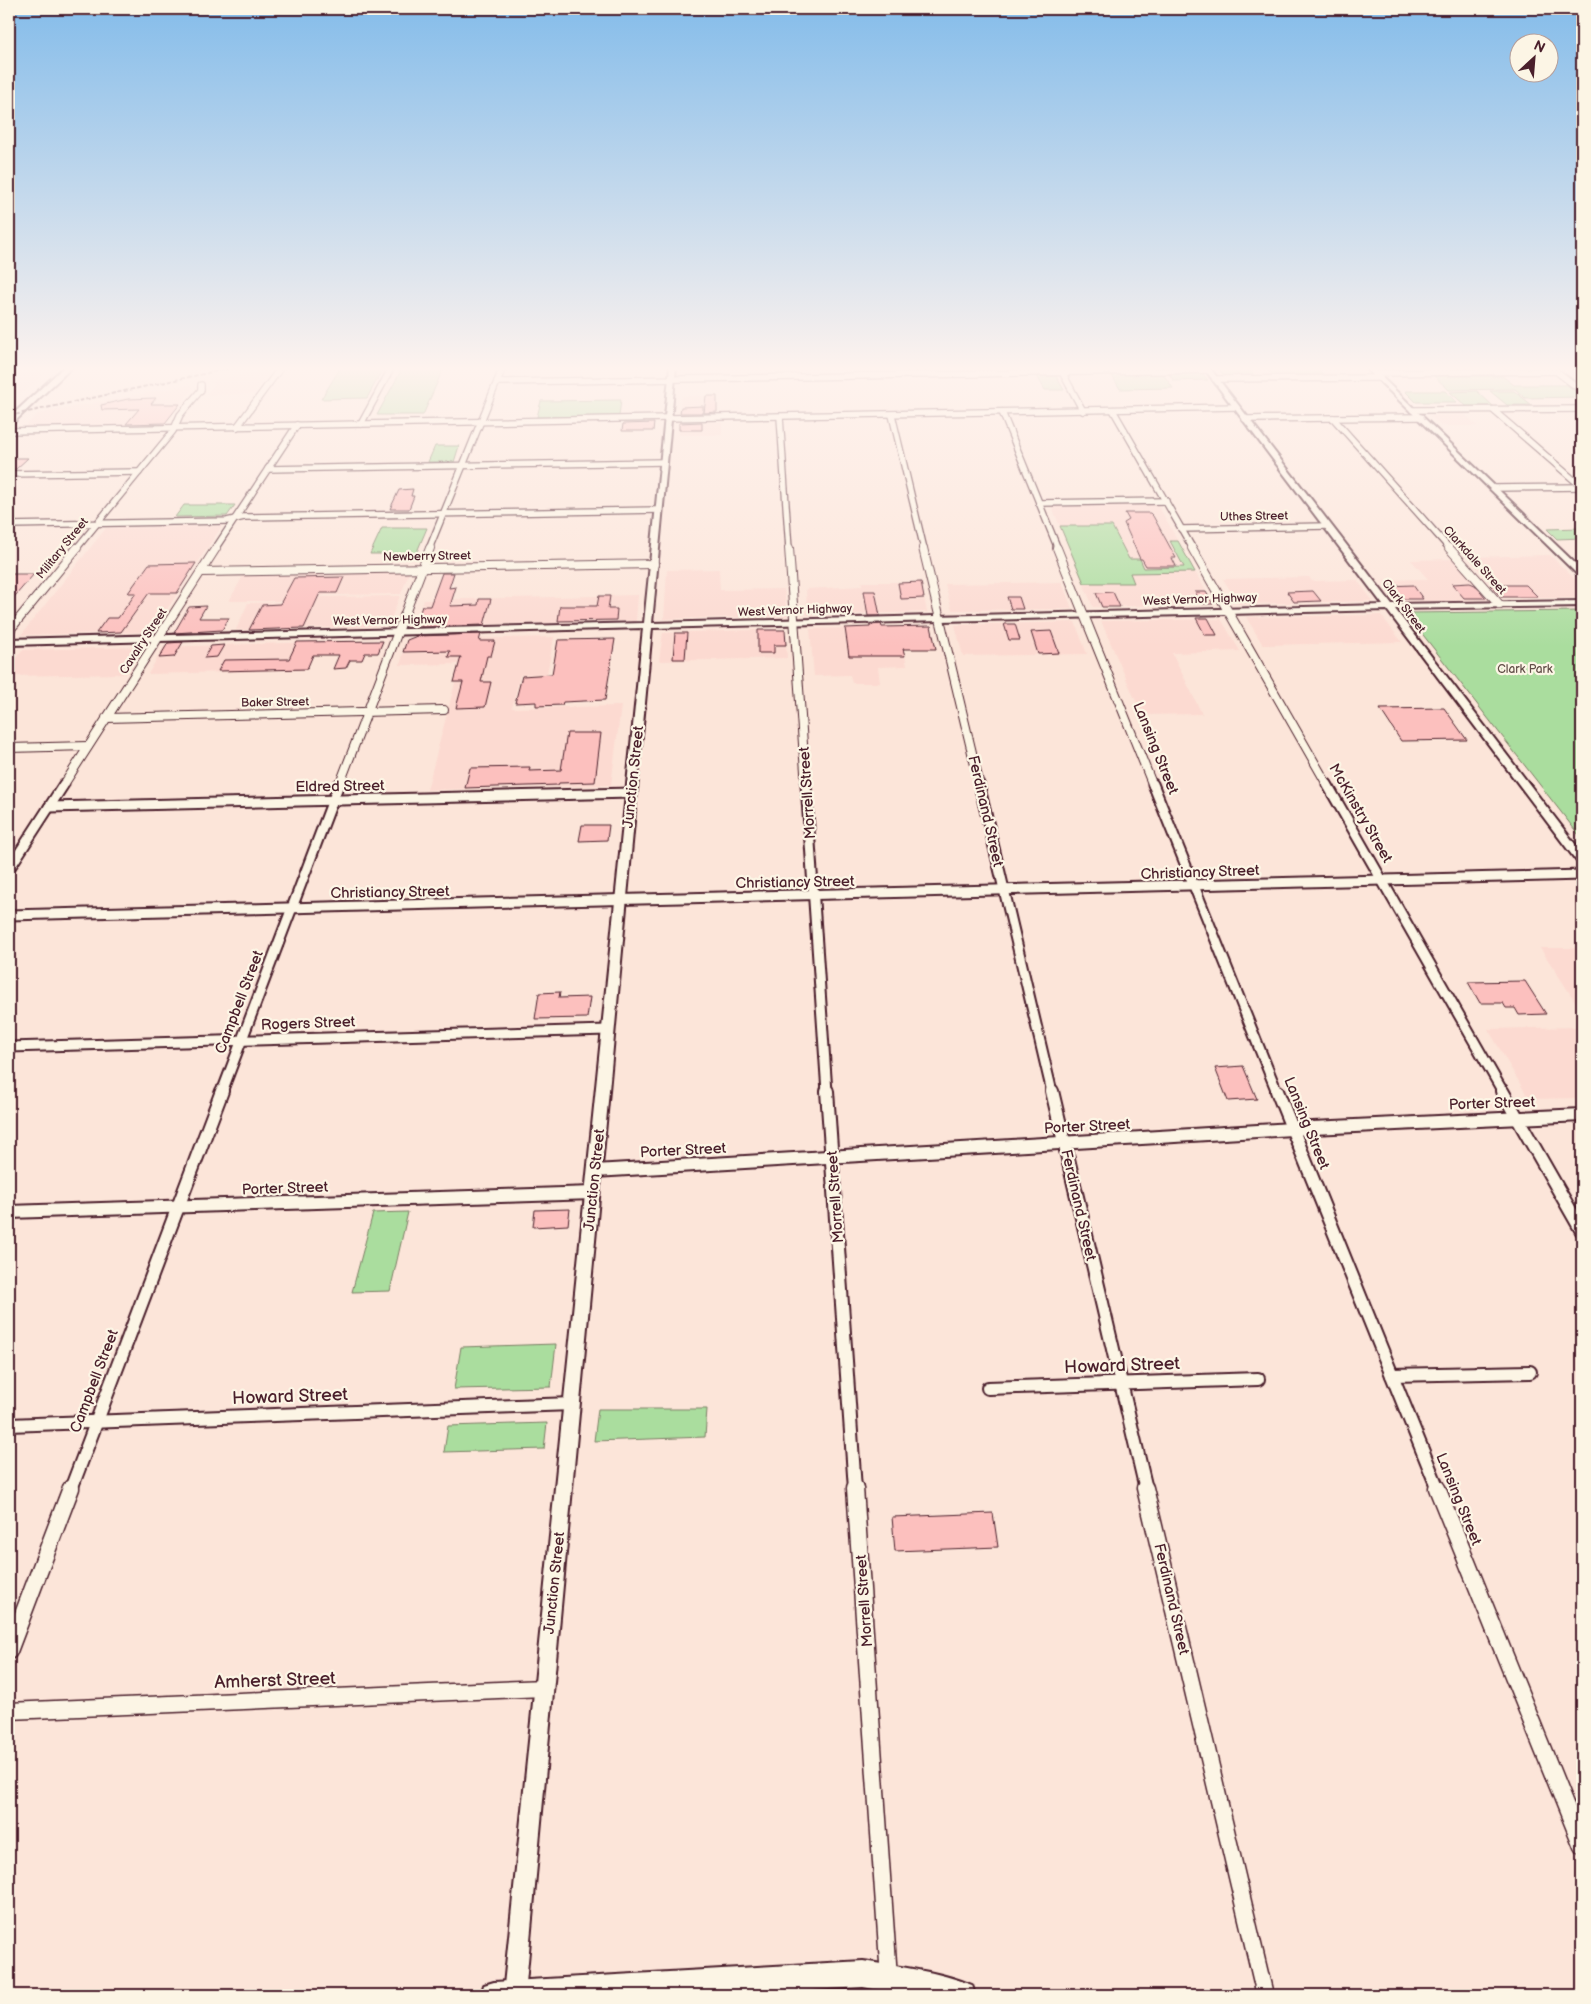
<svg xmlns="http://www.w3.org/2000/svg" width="1591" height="2004" font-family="'Balsamiq Sans',sans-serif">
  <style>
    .built { fill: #fcdad1 }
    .green { fill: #aadd9e; stroke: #7a7e64 }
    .building { fill: #fcc0be; stroke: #4a1f2b }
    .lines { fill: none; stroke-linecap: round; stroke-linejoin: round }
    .minor-far4-casing { stroke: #4a1f2b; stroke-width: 8 }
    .minor-far3-casing { stroke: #4a1f2b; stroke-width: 10 }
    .minor-far2-casing { stroke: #4a1f2b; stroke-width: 13 }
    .minor-far1-casing { stroke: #4a1f2b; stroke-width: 16 }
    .minor-casing { stroke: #4a1f2b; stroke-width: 19 }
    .tertiary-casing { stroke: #4a1f2b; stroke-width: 4 }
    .secondary-casing { stroke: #4a1f2b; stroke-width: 4 }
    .minor-far4 { stroke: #fcf5e5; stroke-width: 5.5 }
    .minor-far3 { stroke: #fcf5e5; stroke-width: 8 }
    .minor-far2 { stroke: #fcf5e5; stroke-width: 9 }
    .minor-far1 { stroke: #fcf5e5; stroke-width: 12 }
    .minor { stroke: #fcf5e5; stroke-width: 16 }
    .tertiary { fill: #fcf5e5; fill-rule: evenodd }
    .secondary { fill: #fcf5e5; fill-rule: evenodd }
    .rail { stroke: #4a1f2b; stroke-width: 2; stroke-dasharray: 4.5 2; stroke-linecap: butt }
    .labels { text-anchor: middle; stroke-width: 4.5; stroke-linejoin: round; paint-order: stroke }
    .far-street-label { font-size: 12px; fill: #4a1f2b; stroke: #fcf5e5 }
    .far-park-label { font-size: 12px; fill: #624e48; stroke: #fcf5e5 }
    .street-label { font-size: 15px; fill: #4a1f2b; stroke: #fcf5e5 }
    .near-street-label { font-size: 18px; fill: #4a1f2b; stroke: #fcf5e5 }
  </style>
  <rect width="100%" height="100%" fill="#fce5d9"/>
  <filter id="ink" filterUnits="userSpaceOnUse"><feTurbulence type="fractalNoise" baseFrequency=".02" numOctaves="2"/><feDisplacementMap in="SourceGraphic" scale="10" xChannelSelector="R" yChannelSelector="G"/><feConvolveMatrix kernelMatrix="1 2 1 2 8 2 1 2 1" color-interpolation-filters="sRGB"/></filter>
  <g filter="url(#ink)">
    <g class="built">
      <polygon points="9,367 52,367 24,392 9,396"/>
      <polygon points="1378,367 1582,367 1582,385 1559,369 1382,370"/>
      <polygon points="271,368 254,394 206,395 214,385 211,381"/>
      <polygon points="190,385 193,389 164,424 25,427 37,414"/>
      <polygon points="682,396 717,396 717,413 678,415"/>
      <polygon points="1465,414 1477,426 1441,426 1429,415"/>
      <rect x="679" y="422" width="43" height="13"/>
      <polygon points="1158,505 1213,604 1093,607 1052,507"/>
      <polygon points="222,526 152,632 21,635 106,528"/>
      <polygon points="1550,555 1582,586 1582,598 1503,598 1468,557"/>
      <polygon points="1454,559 1491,600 1400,602 1384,580 1428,579 1411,560"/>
      <polygon points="719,569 720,590 784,589 787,616 664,619 667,570"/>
      <polygon points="409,573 401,594 326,595 303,601 229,601 243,576"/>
      <polygon points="1309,577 1312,581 1357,580 1373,601 1239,604 1223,579"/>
      <polygon points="862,582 921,582 927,612 807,615 806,589 862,586"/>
      <polygon points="1062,582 1072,609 952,610 945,584"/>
      <polygon points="638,595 636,621 415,626 424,600"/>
      <polygon points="400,596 388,626 236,630 248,603 305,602 322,597"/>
      <polygon points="1381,615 1402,642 1263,645 1246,617"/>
      <polygon points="1221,619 1240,651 1172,653 1202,714 1142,715 1101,621"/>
      <polygon points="1075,622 1087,654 963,656 955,625"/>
      <polygon points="899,627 907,666 878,667 880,683 852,683 850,675 814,676 810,629"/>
      <polygon points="785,629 787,658 659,661 663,633"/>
      <polygon points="554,637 547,674 520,675 512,708 621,706 611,785 427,790 460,664 400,665 407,640"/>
      <polygon points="319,642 307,670 148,674 164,647"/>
      <polygon points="143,647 125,674 9,676 9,668 22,650"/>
      <polygon points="1540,948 1582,948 1582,1012 1558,975"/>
      <polygon points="1582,1027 1582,1098 1529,1099 1488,1029"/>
    </g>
    <g class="green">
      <polygon points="341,367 384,367 367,398 321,399"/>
      <polygon points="403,367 444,367 423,415 377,415"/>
      <polygon points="1217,367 1247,367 1254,375 1224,376"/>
      <polygon points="1265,367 1316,367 1323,374 1273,375"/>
      <polygon points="1202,373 1208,380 1174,381 1169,374"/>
      <polygon points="1111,374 1163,374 1173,388 1120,389"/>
      <polygon points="1037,376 1056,376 1064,390 1045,390"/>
      <polygon points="1434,376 1502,376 1514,385 1567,385 1582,397 1525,398 1515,389 1449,390"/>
      <polygon points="1405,391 1445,391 1457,402 1416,402"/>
      <polygon points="1477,391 1493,406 1466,406 1450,392"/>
      <polygon points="1490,391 1514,391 1532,405 1507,405"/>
      <polygon points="621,400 619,416 537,417 541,401"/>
      <polygon points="435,446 459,446 454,462 428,462"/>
      <polygon points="184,505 235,505 227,516 175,517"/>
      <polygon points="1060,526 1112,526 1129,559 1140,559 1144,568 1184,567 1170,541 1178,541 1195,572 1130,573 1134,583 1084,583"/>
      <polygon points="382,528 427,528 416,554 370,554"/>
      <polygon points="1580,528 1582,530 1582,538 1557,539 1547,529"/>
      <polygon points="1582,611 1582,839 1406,613"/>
      <polygon points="408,1212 390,1291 352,1292 373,1213"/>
      <polygon points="556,1344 551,1387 454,1389 461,1347"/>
      <polygon points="598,1409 707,1409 705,1437 594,1441"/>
      <polygon points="547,1423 544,1449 444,1452 448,1426"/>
    </g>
    <g class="building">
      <polygon points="706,396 717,396 717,412 704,413"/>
      <polygon points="156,398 151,404 180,404 165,423 126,424 139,409 102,410 101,405 128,399"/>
      <polygon points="703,406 703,413 680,413 681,407"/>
      <polygon points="702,422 702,430 679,430 679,423"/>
      <polygon points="654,423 653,431 622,431 623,424"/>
      <polygon points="14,458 28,458 16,469 9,469 9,462"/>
      <polygon points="413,489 411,496 414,496 409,509 390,509 399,490"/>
      <polygon points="1125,513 1150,513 1153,516 1176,558 1172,558 1176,566 1146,566 1142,559 1140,559 1124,523 1129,520"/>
      <polygon points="196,563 177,593 149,593 121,632 96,633 107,618 118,618 136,593 128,593 149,564"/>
      <polygon points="442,573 454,573 449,588 456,587 450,606 478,605 479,599 491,599 484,625 423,627 416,624 422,606 430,606"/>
      <polygon points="9,574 34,574 9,603"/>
      <polygon points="344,577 337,593 320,593 304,628 249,630 262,605 280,604 294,578"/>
      <polygon points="921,582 924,598 901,599 898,583"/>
      <polygon points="1470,583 1475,585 1486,598 1464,598 1452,584"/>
      <polygon points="1413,585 1423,599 1398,599 1387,586"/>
      <polygon points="1490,585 1526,585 1538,597 1501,597"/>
      <polygon points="864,591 875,591 880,616 868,616"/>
      <polygon points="1313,591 1321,601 1294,602 1287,592"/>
      <polygon points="1113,592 1120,607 1102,607 1096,593"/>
      <polygon points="1195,592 1206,592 1213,604 1202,604"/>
      <polygon points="599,596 610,596 608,609 617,609 616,620 558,621 560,606 597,606"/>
      <polygon points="1007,597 1019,597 1023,609 1011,609"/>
      <polygon points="206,606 199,618 229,618 222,630 174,633 189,607"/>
      <polygon points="1196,618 1208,618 1217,635 1205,635"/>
      <polygon points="881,624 882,627 931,626 936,649 903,649 905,656 849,656 845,628 870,627 870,625"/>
      <polygon points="1004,624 1015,624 1020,640 1009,640"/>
      <polygon points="758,630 785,630 786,645 774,645 774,653 758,653"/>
      <polygon points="1051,631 1059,653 1038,654 1031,632"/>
      <polygon points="675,633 687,633 685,659 673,659"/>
      <polygon points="481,634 479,641 495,641 491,656 487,656 481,682 491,682 485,707 456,708 463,682 454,682 461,657 448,657 450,651 403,652 407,640 417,636"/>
      <polygon points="615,639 605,700 563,702 562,705 536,706 536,702 515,703 522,676 552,674 558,640"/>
      <polygon points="383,641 378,653 365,653 362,660 350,660 346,668 333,669 339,655 313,655 307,669 218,671 224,660 289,659 297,642"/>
      <polygon points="183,642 174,657 159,658 168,643"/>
      <polygon points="224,645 217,657 204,658 211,646"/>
      <polygon points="1444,708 1467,740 1401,741 1380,709"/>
      <polygon points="567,733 601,733 595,782 559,783 558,785 465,788 470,768 530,767 529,771 561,770"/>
      <polygon points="582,825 609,825 607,840 579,841"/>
      <polygon points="1525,981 1546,1014 1519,1015 1515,1008 1506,1008 1503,1003 1480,1003 1468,982"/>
      <polygon points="560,992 559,998 590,997 587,1018 535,1019 539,993"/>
      <polygon points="1243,1066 1257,1099 1228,1101 1215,1068"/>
      <polygon points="570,1209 568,1225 533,1227 535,1210"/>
      <polygon points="993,1513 998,1547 895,1551 892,1517"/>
    </g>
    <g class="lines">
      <g class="minor-far4-casing">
        <g id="minor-far4">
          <polyline points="1061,370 1083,411"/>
          <polyline points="1375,373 1556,371 1582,391"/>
          <polyline points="1215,379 1380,378"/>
          <polyline points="497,382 1208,370"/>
          <polyline points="1113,410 1193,549"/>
          <polyline points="1413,410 1582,409"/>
          <polyline points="1493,410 1582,487"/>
          <polyline points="1002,412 1058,549"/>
          <polyline points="892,415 924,549"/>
          <polyline points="780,417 789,549"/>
          <polyline points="1333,418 1450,549"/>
          <polyline points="1245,419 1421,417"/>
          <polyline points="361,424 392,367"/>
          <polyline points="237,427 281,367"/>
          <polyline points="9,431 1236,407"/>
          <polyline points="268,469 664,462"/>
          <polyline points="9,474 139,472"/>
          <polyline points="1494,488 1582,487"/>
          <polyline points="1039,503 1166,501"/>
          <polyline points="9,525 227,521 244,517 659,510"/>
          <polyline points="1181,529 1327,526"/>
          <polyline points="76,549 173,431 180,415 201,390 201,385"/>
          <polyline points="215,549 297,425"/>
          <polyline points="429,549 503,367"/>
        </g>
      </g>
      <g class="minor-far3-casing">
        <g id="minor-far3">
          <polyline points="789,548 806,786"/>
          <polyline points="923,548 980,786"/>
          <polyline points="1057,548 1153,786"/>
          <polyline points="1192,548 1328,786"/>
          <polyline points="1449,548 1500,605"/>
          <polyline points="201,572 654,564"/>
          <polyline points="9,631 77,548"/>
          <polyline points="106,718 444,710"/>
          <polyline points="9,748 88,746"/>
          <polyline points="63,786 216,548"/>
          <polyline points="339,786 430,548"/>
        </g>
      </g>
      <g class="minor-far2-casing">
        <g id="minor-far2">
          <polyline points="806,784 827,1092"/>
          <polyline points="979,784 1052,1092"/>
          <polyline points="1153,784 1277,1092"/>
          <polyline points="1327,784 1503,1092"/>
          <polyline points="49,807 632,793"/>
          <polyline points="9,869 64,784"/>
          <polyline points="9,915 1582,875"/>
          <polyline points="9,1047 608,1030"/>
          <polyline points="222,1092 339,784"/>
        </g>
      </g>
      <g class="minor-far1-casing">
        <g id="minor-far1">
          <polyline points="827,1091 855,1489"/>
          <polyline points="1052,1091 1146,1489"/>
          <polyline points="1277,1091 1438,1489"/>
          <polyline points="1502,1091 1582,1231"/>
          <polyline points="595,1171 1292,1129 1582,1115"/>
          <polyline points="9,1212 593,1193"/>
          <polyline points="1392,1375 1530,1372"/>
          <polyline points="988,1388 1258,1379"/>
          <polyline points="9,1425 572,1404"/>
          <polyline points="71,1489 222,1091"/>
        </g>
      </g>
      <g class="minor-casing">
        <g id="minor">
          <polyline points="855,1488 889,1977"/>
          <polyline points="1145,1488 1265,1995"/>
          <polyline points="1437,1488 1582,1846"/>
          <polyline points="9,1651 71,1488"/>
          <polyline points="9,1711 544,1688"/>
        </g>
      </g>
      <g class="tertiary-casing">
        <g id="tertiary">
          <polygon points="670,367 676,367 652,623 1383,605 1203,367 1209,367 1392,604 1582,601 1582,606 1395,609 1582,853 1582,864 1578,863 1387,610 652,628 525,1994 503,1995 643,628 9,645 9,639 644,623"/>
          <polygon points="1365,367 1371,367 1582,570 1582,576 1579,576"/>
        </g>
      </g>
      <g class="secondary-casing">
        <g id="secondary">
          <polygon points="64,367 72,367 12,424 9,424 9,418"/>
          <path d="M 863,1961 C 899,1967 938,1971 972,1985 L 975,1995 L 906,1995 L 863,1987 L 725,1995 L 481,1995 L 484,1985 L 494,1982 Z"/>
        </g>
      </g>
      <use href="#minor-far4" class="minor-far4"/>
      <use href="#minor-far3" class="minor-far3"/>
      <use href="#minor-far2" class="minor-far2"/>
      <use href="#minor-far1" class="minor-far1"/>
      <use href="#minor" class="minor"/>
      <use href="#tertiary" class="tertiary"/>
      <use href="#secondary" class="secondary"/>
      <g class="rail">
        <polyline points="9,401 15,400"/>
        <polyline points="9,416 235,367"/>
      </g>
    </g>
  </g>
  <linearGradient id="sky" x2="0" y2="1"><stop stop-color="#84bcea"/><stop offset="0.57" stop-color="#fef3ee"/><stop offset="1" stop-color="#fef3ee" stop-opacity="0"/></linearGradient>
  <rect width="1591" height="647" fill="url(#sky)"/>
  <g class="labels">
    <g class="far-street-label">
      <text transform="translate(1254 516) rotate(-1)" y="4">Uthes Street</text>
      <text transform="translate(62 548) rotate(-51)" y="4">Military Street</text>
      <text transform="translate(427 556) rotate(-1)" y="4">Newberry Street</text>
      <text transform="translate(1475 560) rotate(48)" y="4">Clarkdale Street</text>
      <text transform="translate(1200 599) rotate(-2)" y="4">West Vernor Highway</text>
      <text transform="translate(1404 606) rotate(53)" y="4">Clark Street</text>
      <text transform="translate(795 610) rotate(-2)" y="4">West Vernor Highway</text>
      <text transform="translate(390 620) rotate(-1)" y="4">West Vernor Highway</text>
      <text transform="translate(143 641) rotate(-57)" y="4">Cavalry Street</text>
      <text transform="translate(275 702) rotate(-1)" y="4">Baker Street</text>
    </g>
    <g class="far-park-label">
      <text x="1525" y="673">Clark Park</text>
    </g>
    <g class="street-label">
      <text transform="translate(1156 748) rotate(68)" y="5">Lansing Street</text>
      <text transform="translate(633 777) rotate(-84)" y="5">Junction Street</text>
      <text transform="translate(340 786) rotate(-1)" y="5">Eldred Street</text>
      <text transform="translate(807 793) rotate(-94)" y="5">Morrell Street</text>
      <text transform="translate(986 811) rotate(77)" y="5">Ferdinand Street</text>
      <text transform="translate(1361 813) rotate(60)" y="5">McKinstry Street</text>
      <text transform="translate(1200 872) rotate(-2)" y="5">Christiancy Street</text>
      <text transform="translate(795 882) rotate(-1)" y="5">Christiancy Street</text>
      <text transform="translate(390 892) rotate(-1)" y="5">Christiancy Street</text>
      <text transform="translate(239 1002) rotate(-69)" y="5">Campbell Street</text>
      <text transform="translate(308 1023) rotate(-2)" y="5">Rogers Street</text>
      <text transform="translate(1492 1103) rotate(-2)" y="5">Porter Street</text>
      <text transform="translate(1307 1123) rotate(68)" y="5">Lansing Street</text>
      <text transform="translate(1087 1126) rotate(-3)" y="5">Porter Street</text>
      <text transform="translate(683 1150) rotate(-3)" y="5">Porter Street</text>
      <text transform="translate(594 1180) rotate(-84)" y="5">Junction Street</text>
      <text transform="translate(285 1188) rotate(-2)" y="5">Porter Street</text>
      <text transform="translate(835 1197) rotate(-94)" y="5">Morrell Street</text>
      <text transform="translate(1079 1205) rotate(77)" y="5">Ferdinand Street</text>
      <text transform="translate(94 1381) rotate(-69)" y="5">Campbell Street</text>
      <text transform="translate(1459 1499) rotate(68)" y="5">Lansing Street</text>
      <text transform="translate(554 1583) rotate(-84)" y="5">Junction Street</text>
      <text transform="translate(1172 1599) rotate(77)" y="5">Ferdinand Street</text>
      <text transform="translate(864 1601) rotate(-94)" y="5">Morrell Street</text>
    </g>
    <g class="near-street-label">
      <text transform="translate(1122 1365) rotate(-2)" y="6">Howard Street</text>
      <text transform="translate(290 1396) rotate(-2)" y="6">Howard Street</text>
      <text transform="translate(275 1680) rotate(-2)" y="6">Amherst Street</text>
    </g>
  </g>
  <rect width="1591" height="2004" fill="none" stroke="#fcf5e5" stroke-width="30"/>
  <rect x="15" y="15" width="1561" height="1974" fill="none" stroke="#4a1f2b" stroke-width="2" filter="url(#ink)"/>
  <g transform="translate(1534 58) rotate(26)"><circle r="24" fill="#fcf5e5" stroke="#b59f9b"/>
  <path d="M0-4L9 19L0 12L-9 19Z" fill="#4a1f2b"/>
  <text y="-8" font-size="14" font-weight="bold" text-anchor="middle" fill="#4a1f2b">N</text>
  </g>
</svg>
